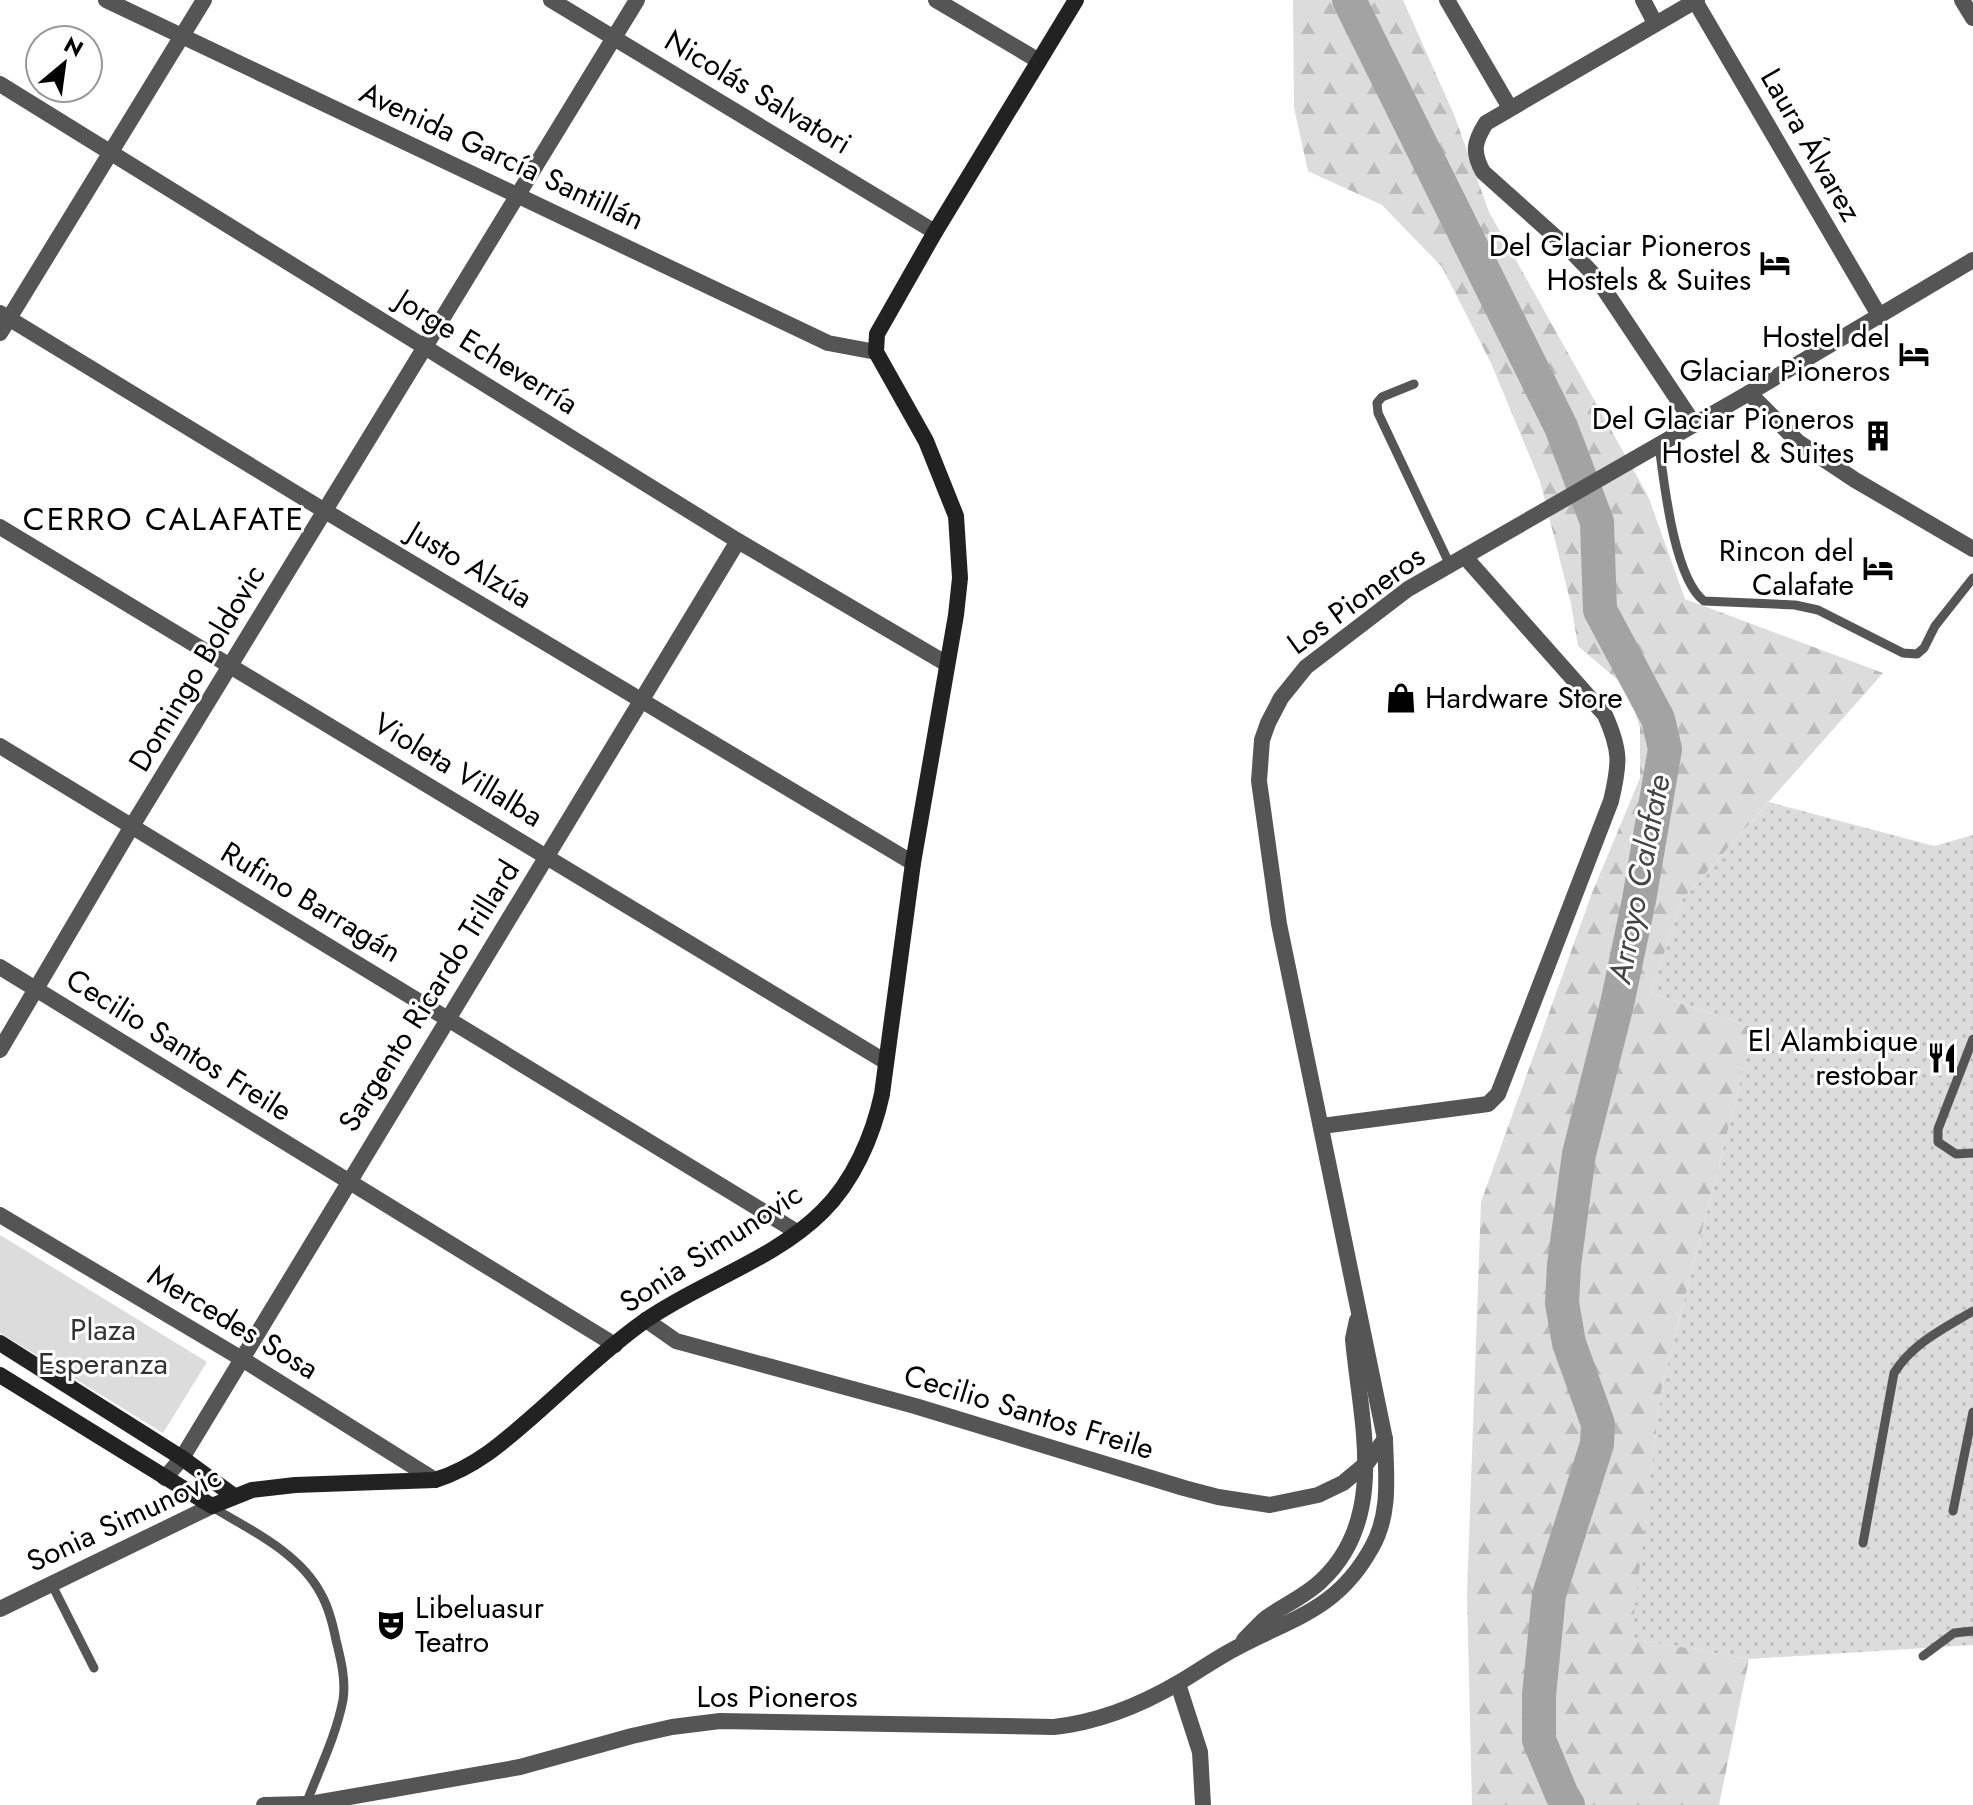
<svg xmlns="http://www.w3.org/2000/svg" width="1973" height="1805" font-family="Jost,sans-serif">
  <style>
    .green { fill: #dcdcdc }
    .forest { fill: url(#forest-firs) }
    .garden { fill: url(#garden-dots) }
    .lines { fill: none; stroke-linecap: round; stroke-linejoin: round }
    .river { stroke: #a3a3a3; stroke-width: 34 }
    .lane { stroke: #555; stroke-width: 9 }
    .street { stroke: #555; stroke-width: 16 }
    .secondary { stroke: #222; stroke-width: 16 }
    .labels { text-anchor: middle; stroke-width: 6; stroke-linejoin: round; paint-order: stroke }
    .street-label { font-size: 30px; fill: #000; stroke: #fff }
    .poi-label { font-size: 30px; fill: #000; stroke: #fff; text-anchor: end }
    .park-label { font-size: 30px; fill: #333; stroke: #fff }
    .neighbourhood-label { font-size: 32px; letter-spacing: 2px; fill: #000; stroke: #fff }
    .water-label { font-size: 32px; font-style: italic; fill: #444; stroke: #fff }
  </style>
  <defs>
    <pattern id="forest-firs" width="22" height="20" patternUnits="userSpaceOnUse" patternTransform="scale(2)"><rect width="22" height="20" fill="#dcdcdc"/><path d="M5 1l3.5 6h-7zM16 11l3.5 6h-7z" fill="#bbb"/></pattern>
    <pattern id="garden-dots" width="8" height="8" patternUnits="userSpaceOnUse" patternTransform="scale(2)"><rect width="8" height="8" fill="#dcdcdc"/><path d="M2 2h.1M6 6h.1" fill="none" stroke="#bbb" stroke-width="1.8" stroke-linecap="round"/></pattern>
  </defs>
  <rect width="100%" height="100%" fill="#fff"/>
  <polygon class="green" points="0,1235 207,1362 163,1433 0,1333"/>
  <polygon class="forest" points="1293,0 1403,0 1455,117 1489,212 1648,496 1685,599 1883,673 1682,900 1651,993 1754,1028 1661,1392 1632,1638 1749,1659 1719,1805 1472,1805 1467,1594 1481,1202 1592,893 1640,778 1640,727 1627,688 1578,646 1571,604 1540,481 1491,363 1442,267 1382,205 1308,171 1294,108"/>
  <polygon class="garden" points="1769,802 1934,846 1973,835 1973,1645 1749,1659 1631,1638 1661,1392 1754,1028 1651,993 1682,900"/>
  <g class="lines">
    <polyline class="river" points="1349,0 1561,427 1597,522 1600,610 1658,719 1665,749 1639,900 1617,1004 1579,1154 1564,1265 1562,1303 1569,1343 1598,1424 1597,1444 1549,1595 1539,1695 1539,1740 1562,1795 1568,1805"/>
    <g class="lane">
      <polyline points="1414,384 1382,397 1377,403 1378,413 1450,565"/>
      <path d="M 1659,445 C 1664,483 1674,578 1704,601 L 1795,605 L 1818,610 L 1903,653 L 1917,654 L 1924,648 L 1935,626 L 1973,578"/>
      <polyline points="1973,1039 1938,1129 1938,1142 1956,1154 1973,1153"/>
      <path d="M 212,1507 C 249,1529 300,1553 321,1594 C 329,1608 333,1625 336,1640 C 341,1660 346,1680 343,1700 C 336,1736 319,1770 306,1804"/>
      <polyline points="1953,1511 1973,1412"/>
      <path d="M 1863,1543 L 1894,1373 C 1913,1343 1943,1329 1973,1311"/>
      <polyline points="51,1583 94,1668"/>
      <polyline points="1923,1656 1954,1633 1973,1631"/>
    </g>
    <g class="street">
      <polyline points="106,0 828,343 876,352"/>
      <polyline points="551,0 935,232"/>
      <polyline points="936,0 1039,61"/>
      <polyline points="1447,0 1510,108"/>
      <polyline points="1643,0 1655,23"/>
      <polyline points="1962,0 1973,18"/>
      <polyline points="1695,1 1880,317"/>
      <polyline points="0,84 738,541 947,664"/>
      <polyline points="0,313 325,511 913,863"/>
      <polyline points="0,333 204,0"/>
      <polyline points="1749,393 1798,442 1855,480 1973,549"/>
      <path d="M 1694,424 L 1596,277 L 1570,250 L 1483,172 C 1472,152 1474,142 1486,123 L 1697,0"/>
      <polyline points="0,527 886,1062"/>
      <polyline points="0,746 797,1232"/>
      <polyline points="0,967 615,1345"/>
      <polyline points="0,1050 132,826 637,0"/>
      <path d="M 1322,1126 L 1488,1104 L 1498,1094 L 1611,801 C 1620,763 1621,751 1605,715 L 1465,557"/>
      <polyline points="0,1215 242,1359 435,1480"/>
      <polyline points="646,1320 676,1341 915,1406 1184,1488 1218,1497 1270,1505 1318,1495 1343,1483 1367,1463 1385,1439"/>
      <polyline points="165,1478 182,1458 738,541"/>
      <polyline points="0,1609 212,1506"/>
      <path d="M 1244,1640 C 1251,1633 1258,1625 1266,1618 C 1284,1605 1306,1596 1322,1580 C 1389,1517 1360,1419 1353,1339 L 1357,1320"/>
      <polyline points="1178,1684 1200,1752 1203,1805"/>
      <polyline points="264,1805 306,1804"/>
      <path d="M 304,1805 L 520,1767 L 632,1736 L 672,1727 L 720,1721 L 1054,1727 C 1099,1722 1141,1705 1180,1682 C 1199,1671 1218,1657 1238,1647 C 1295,1617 1338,1609 1372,1547 C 1391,1513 1386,1476 1385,1439 L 1279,924 L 1259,781 L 1262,740 L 1268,723 L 1281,698 L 1306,667 L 1408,589 L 1749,393 L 1973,260"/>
    </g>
    <g class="secondary">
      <polyline points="0,1343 182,1458 234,1496"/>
      <path d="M 0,1375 L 212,1506 L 252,1490 L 295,1485 L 435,1480 C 477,1467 507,1439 540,1410 C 574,1380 609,1346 646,1320 C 701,1282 775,1259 822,1212 C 853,1182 873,1136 882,1094 L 913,863 L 956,615 L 960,578 L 956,516 L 926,441 L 876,352 L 877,334 L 935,232 L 1076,0"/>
    </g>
  </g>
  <defs>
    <g id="hotel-bare" transform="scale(2.4)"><path d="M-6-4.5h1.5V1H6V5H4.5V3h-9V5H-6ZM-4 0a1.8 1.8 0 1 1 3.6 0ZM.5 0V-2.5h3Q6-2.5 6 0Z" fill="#000" stroke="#fff" stroke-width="2.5" paint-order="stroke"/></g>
    <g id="building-bare" transform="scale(2.4)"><path d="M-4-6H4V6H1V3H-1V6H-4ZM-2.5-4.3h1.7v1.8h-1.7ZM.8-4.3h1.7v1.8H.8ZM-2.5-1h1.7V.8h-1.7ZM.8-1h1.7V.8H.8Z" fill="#000" stroke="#fff" stroke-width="2.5" paint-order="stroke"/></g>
    <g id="shop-bare" transform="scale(2.4)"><path d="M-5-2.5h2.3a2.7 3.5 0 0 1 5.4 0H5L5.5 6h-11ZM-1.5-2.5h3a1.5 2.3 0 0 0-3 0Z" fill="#000" stroke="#fff" stroke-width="2.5" paint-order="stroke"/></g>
    <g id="restaurant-bare" transform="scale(2.4)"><path d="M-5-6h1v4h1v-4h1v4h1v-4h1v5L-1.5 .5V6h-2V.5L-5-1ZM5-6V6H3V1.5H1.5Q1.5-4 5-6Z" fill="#000" stroke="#fff" stroke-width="2.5" paint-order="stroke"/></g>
    <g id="theatre-bare" transform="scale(2.4)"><path d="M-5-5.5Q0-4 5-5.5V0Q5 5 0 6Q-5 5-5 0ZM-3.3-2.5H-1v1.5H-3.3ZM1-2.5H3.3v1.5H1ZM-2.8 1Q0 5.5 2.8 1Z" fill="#000" stroke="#fff" stroke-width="2.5" paint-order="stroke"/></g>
  </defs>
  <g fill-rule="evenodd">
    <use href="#hotel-bare" x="1775" y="263"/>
    <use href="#hotel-bare" x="1914" y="354"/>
    <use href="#building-bare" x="1878" y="436"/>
    <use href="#hotel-bare" x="1878" y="568"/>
    <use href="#shop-bare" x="1401" y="698"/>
    <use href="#restaurant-bare" x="1942" y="1058"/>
    <use href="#theatre-bare" x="391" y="1625"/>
  </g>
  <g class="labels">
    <g class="street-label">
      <text transform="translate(758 92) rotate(31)" y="10">Nicolás Salvatori</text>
      <text transform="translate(1811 145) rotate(60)" y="10">Laura Álvarez</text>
      <text transform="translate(502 156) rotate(25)" y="10">Avenida García Santillán</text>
      <text transform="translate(487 352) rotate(32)" y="10">Jorge Echeverría</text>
      <text transform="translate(470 565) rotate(31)" y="10">Justo Alzúa</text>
      <text transform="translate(1356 600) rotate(-36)" y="10">Los Pioneros</text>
      <text transform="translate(197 668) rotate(-59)" y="10">Domingo Boldovic</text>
      <text transform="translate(458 770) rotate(31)" y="10">Violeta Villalba</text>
      <text transform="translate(311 902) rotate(31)" y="10">Rufino Barragán</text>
      <text transform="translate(429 996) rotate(-58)" y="10">Sargento Ricardo Trillard</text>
      <text transform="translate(179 1045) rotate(32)" y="10">Cecilio Santos Freile</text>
      <text transform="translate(711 1248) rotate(-33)" y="10">Sonia Simunovic</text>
      <text transform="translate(233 1322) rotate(31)" y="10">Mercedes Sosa</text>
      <text transform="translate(1029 1412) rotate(17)" y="10">Cecilio Santos Freile</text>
      <text transform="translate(124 1519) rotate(-25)" y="10">Sonia Simunovic</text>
      <text x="777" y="1707">Los Pioneros</text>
    </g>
    <g class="poi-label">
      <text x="1751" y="256">Del Glaciar Pioneros<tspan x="1751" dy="34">Hostels &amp; Suites</tspan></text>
      <text x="1890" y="347">Hostel del<tspan x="1890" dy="34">Glaciar Pioneros</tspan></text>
      <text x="1854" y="429">Del Glaciar Pioneros<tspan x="1854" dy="34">Hostel &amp; Suites</tspan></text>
      <text x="1854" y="561">Rincon del<tspan x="1854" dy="34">Calafate</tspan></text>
      <text x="1425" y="708" text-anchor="start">Hardware Store</text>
      <text x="1918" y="1051">El Alambique<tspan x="1918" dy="34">restobar</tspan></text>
      <text x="415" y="1618" text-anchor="start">Libeluasur<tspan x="415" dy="34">Teatro</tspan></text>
    </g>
    <g class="park-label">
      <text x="103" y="1340">Plaza<tspan x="103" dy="34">Esperanza</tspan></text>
    </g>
    <g class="neighbourhood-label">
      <text x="164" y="530">CERRO CALAFATE</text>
    </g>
    <g class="water-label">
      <text transform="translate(1639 879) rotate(-79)" y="11">Arroyo Calafate</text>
    </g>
  </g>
  <g transform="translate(64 64) rotate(29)"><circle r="38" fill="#ffffff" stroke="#999999" stroke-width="2"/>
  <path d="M0-6L14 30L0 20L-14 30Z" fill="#000000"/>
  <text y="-12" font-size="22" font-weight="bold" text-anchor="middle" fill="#000000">N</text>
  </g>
</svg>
